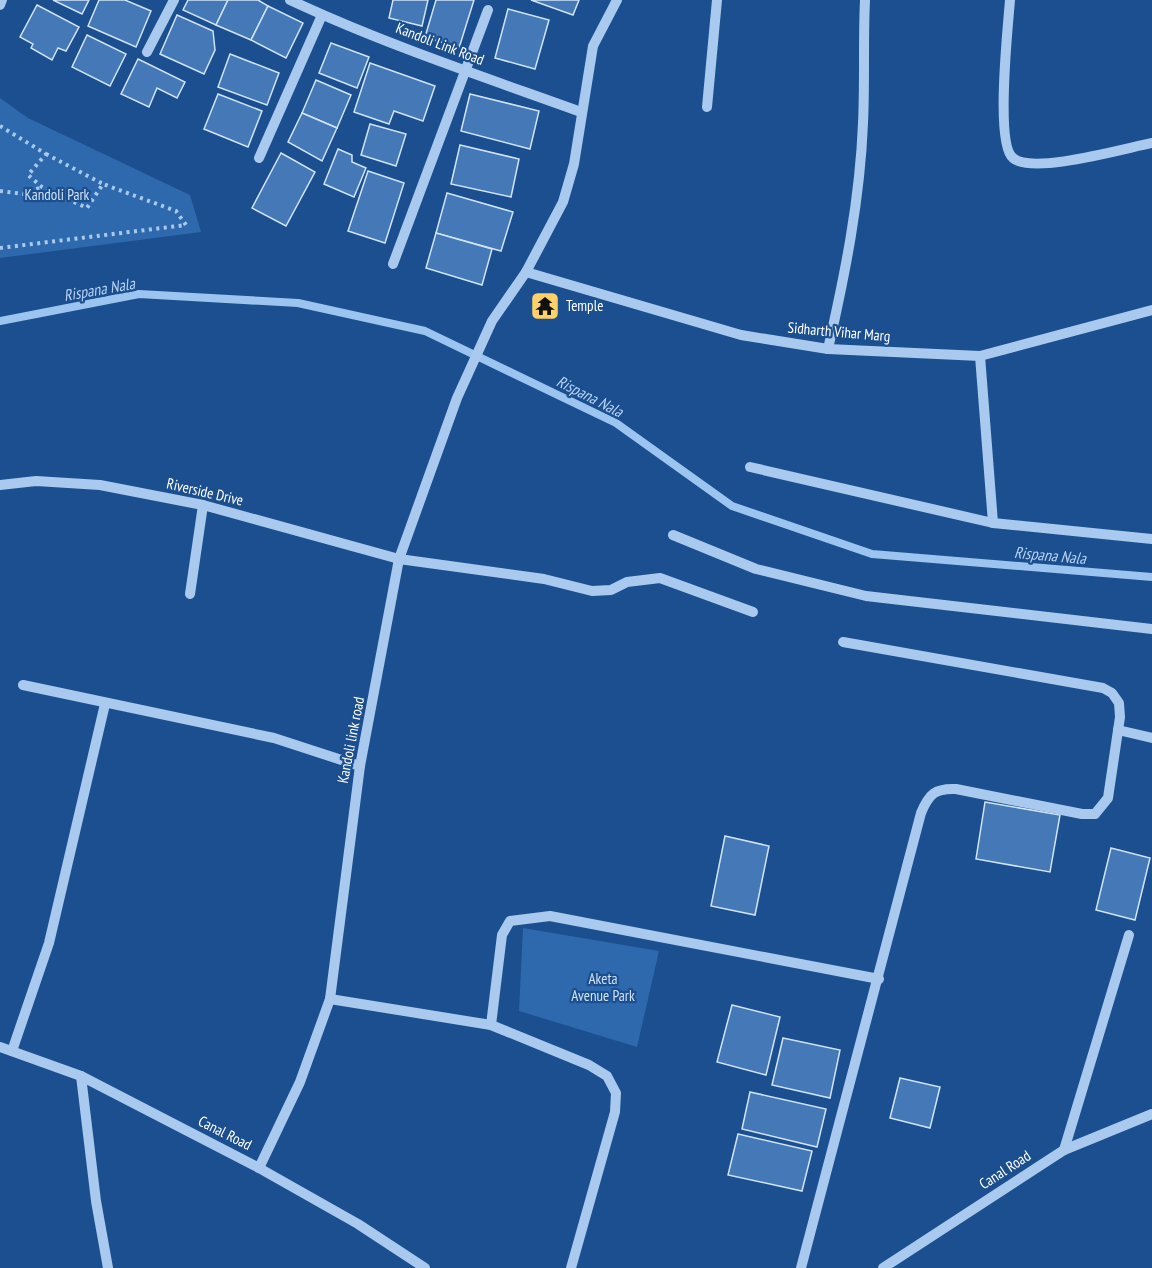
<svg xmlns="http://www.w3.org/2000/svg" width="1152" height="1268" font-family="'PT Sans Narrow',sans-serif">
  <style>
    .green { fill: #2e69ad }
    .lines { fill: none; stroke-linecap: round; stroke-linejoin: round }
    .stream { stroke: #9cc4f0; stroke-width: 8 }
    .building { fill: #4478b7; stroke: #cfe3fa; stroke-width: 1.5 }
    .path { stroke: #a9c9ee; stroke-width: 4; stroke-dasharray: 3 4.5; stroke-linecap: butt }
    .minor { stroke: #a9c9ee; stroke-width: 10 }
    .labels { text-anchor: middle; stroke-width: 4.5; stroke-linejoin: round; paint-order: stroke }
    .street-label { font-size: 15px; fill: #fff; stroke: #1b4f8f }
    .park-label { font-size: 15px; fill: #cfe3fa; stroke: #1b4f8f }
    .poi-label { font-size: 15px; fill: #fff; stroke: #1b4f8f; text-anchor: start }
    .water-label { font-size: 16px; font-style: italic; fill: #b5d3f5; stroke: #1b4f8f }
  </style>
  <rect width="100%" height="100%" fill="#1b4f8f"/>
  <g class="green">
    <polygon points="0,98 28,118 190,195 201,232 0,258"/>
    <polygon points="523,928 659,951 637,1047 519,1011"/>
  </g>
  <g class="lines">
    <polyline class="stream" points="0,321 139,294 298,303 425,331 616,423 732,506 872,554 1152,577"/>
  </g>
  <g class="building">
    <polygon points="53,0 89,0 82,14"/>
    <polygon points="99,0 125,0 151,11 136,47 88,26"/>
    <polygon points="188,0 228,0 216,25 183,10"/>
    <polygon points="228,0 258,0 268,6 251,40 216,25"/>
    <polygon points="393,0 428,0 422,26 389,18"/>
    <polygon points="436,0 474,0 459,48 425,37"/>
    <polygon points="531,0 579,0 573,15"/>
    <polygon points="37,5 79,27 66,51 58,48 52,60 31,48 33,44 20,37"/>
    <polygon points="268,6 303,23 286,58 251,40"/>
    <polygon points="508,9 549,20 535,69 495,58"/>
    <polygon points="177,15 213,31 215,50 204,74 160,54"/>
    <polygon points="87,35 126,54 110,86 72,67"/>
    <polygon points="331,43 369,57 357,88 319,73"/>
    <polygon points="230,54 279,73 267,105 218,87"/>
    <polygon points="138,59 185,82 177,98 157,88 149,107 121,94"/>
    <polygon points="370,63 435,86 423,121 394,111 389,124 354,112"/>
    <polygon points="316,80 351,95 337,128 302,113"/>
    <polygon points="218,94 262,111 248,147 204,129"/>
    <polygon points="470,94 539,111 530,149 461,131"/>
    <polygon points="302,113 337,128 322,161 288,142"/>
    <polygon points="370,124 406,134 396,166 361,155"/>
    <polygon points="460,145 519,159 511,197 451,184"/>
    <polygon points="338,149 352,155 352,162 366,168 354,197 324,184"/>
    <polygon points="281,153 315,172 286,226 252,208"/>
    <polygon points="368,171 404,183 385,243 348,231"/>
    <polygon points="447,193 513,212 501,251 436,233"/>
    <polygon points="436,233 492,249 482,285 426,268"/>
    <polygon points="985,802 1060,815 1050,872 976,859"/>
    <polygon points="725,836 769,846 755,915 711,906"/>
    <polygon points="1111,848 1150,858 1135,920 1096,910"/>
    <polygon points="732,1005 780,1017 766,1075 717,1062"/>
    <polygon points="783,1038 840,1050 830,1098 772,1085"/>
    <polygon points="900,1078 940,1087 930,1128 890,1118"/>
    <polygon points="750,1092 826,1109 817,1147 742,1129"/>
    <polygon points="738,1134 812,1151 802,1191 728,1175"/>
  </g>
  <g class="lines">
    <g class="path">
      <polyline points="0,126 46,154 28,175 42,187 87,208 103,184 46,154"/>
      <polyline points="0,191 24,194 42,187"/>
      <polyline points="0,248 186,225 176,211 103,184"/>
    </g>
    <g class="minor">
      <path d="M 290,0 C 384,44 484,77 581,112"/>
      <path d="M 1010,0 C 1008,27 995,144 1013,158 C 1032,175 1126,148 1152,143"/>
      <polyline points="0,5 2,0"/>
      <polyline points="147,52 174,0"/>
      <polyline points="707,107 717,0"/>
      <polyline points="259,158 322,15"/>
      <polyline points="393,264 488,10"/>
      <polyline points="526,272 741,335 828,349 980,356 1152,310"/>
      <path d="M 828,349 C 845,274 860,200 863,123 C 865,82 863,41 865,0"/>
      <polyline points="980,356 993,523"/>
      <polyline points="750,467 993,523 1152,539"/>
      <polyline points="0,485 36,481 100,485 203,505 399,559 544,579 592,591 611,590 627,582 660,578 753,612"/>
      <polyline points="673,535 756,569 866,596 1152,629"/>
      <polyline points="190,594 203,505"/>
      <polyline points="23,685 274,738 360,766"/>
      <polyline points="1118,730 1152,738"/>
      <polyline points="330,999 491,1025 589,1065 607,1076 616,1093 615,1112 571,1268"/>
      <polyline points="491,1025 502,935 510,921 550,916 879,979"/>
      <polyline points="0,1047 81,1076 259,1168 358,1224 425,1268"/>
      <polyline points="12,1051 49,943 105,704"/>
      <polyline points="81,1076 96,1201 108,1268"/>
      <polyline points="1064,1150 1129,935"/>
      <polyline points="259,1168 300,1082 330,999 360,766 399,559 457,398 492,321 526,272 563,202 574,164 593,46 617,0"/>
      <path d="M 801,1268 L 921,813 C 929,794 935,788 956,789 L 1082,814 L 1095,814 L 1108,798 L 1120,717 L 1119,703 L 1112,693 L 1103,688 L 843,642"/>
      <polyline points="883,1268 1064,1150 1152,1114"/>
    </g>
  </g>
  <defs>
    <g id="temple-square" transform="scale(1.5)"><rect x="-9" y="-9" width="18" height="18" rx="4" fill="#ffd166" stroke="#1b4f8f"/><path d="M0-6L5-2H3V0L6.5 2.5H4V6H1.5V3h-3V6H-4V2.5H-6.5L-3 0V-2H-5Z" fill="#111"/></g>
  </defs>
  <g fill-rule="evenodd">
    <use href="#temple-square" x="545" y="306"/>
  </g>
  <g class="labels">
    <g class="street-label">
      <text transform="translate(440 44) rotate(21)" y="5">Kandoli Link Road</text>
      <text transform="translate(839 332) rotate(5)" y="5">Sidharth Vihar Marg</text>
      <text transform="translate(205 492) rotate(13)" y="5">Riverside Drive</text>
      <text transform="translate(351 740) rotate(-79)" y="5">Kandoli link road</text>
      <text transform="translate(225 1133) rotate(27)" y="5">Canal Road</text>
      <text transform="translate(1005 1170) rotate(-33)" y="5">Canal Road</text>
    </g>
    <g class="park-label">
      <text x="57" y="200">Kandoli Park</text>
      <text x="603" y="984">Aketa<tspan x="603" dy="17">Avenue Park</tspan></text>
    </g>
    <g class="poi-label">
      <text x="566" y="311">Temple</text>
    </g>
    <g class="water-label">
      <text transform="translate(99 289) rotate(-10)" y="6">Rispana Nala</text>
      <text transform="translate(590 396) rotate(27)" y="6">Rispana Nala</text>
      <text transform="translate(1050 555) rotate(5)" y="6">Rispana Nala</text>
    </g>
  </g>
</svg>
